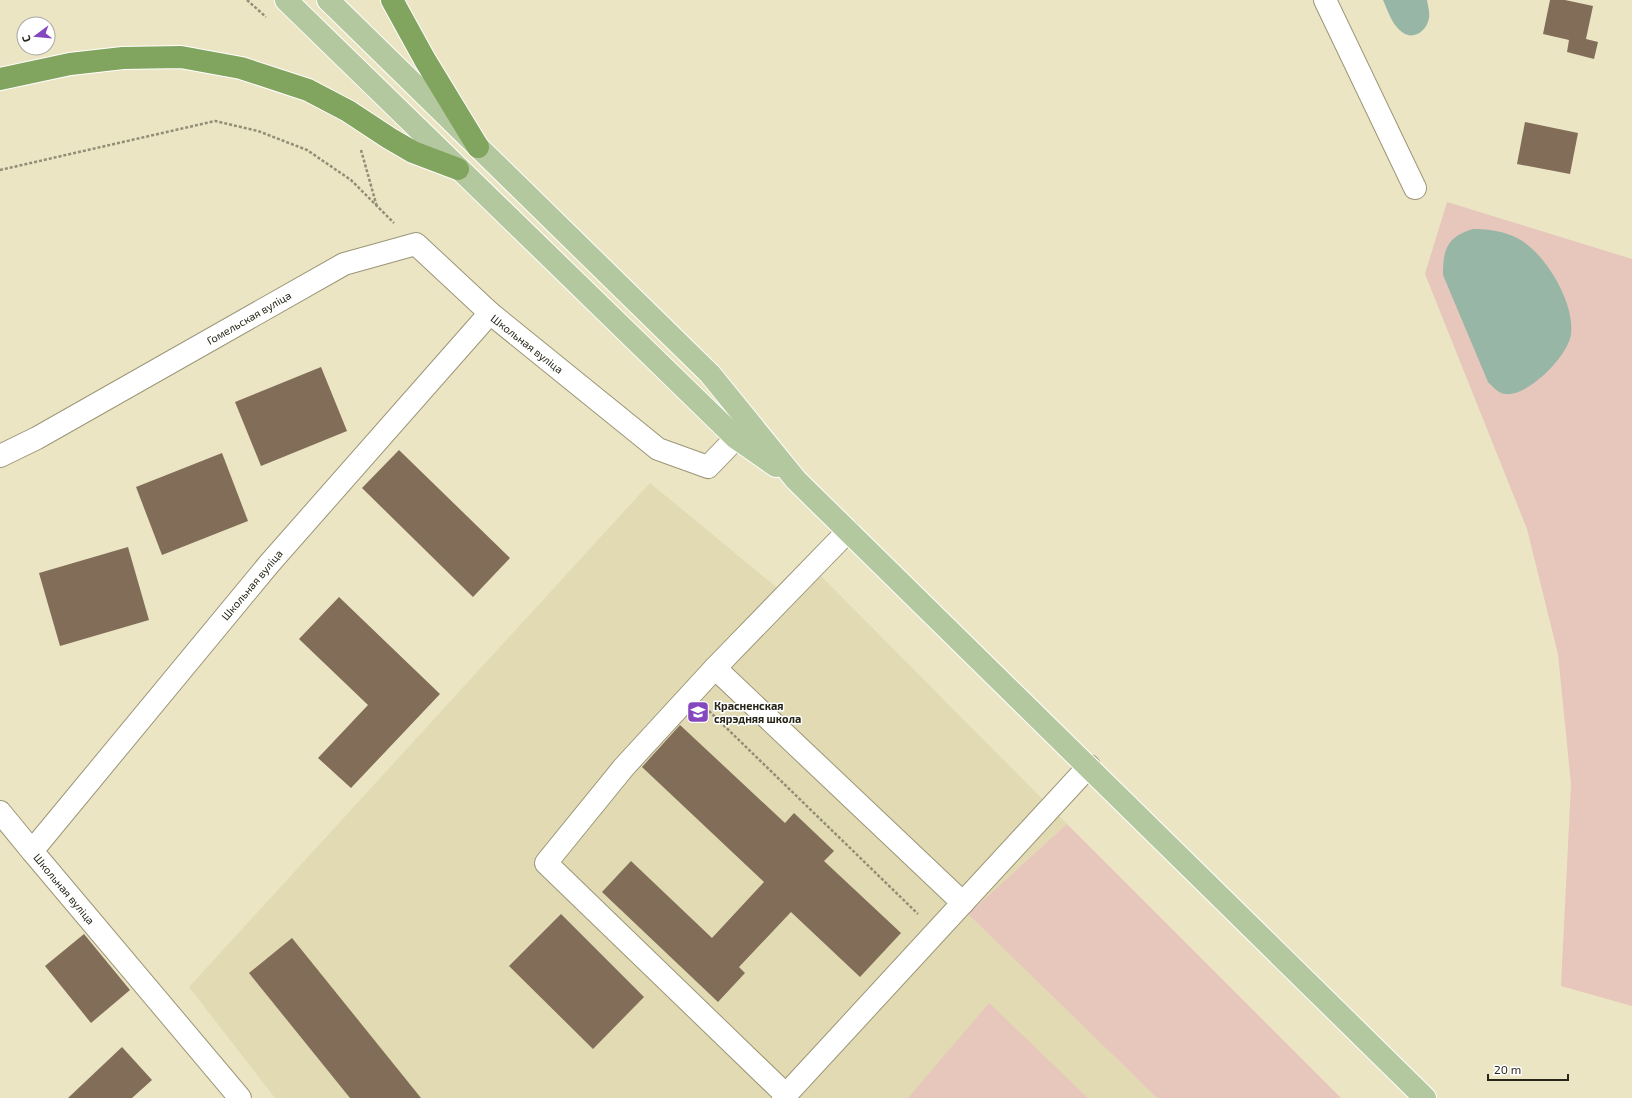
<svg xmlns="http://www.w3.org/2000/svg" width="1632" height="1098" font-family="'Exo 2',sans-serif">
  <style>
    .built { fill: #e1dab2 }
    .green { fill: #e7c6bc }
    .water { fill: #97b6a5 }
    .building { fill: #816d58 }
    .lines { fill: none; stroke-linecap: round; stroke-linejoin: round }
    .minor-casing { stroke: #9b9677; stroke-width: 24 }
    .major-casing { stroke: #fff; stroke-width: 24 }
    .highway-casing { stroke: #fff; stroke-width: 24 }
    .path { stroke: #928e76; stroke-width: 2.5; stroke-dasharray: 3 2; stroke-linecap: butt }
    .minor { stroke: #fff; stroke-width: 22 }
    .major { stroke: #b3c89e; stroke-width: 22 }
    .highway { stroke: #81a45e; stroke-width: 22 }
    .labels { text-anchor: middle; stroke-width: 3; stroke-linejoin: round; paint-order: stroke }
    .street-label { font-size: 11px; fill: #282619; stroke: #fff }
    .poi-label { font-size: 11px; font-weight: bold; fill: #282619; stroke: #fff; text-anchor: start }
  </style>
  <rect width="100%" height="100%" fill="#ebe5c4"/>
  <polygon class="built" points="650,483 792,600 818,573 1067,824 968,914 1157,1098 275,1098 189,987"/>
  <g class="green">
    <polygon points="1447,202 1632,259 1632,1006 1561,986 1571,784 1558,654 1527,529 1425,274"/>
    <polygon points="1067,824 1341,1098 1157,1098 968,914"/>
    <polygon points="989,1003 1088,1098 908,1098"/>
  </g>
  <g class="water">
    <path d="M 1383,0 L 1427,0 C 1428,6 1430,13 1429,18 C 1427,31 1413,41 1402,32 C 1392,25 1388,11 1383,0 Z"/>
    <path d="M 1473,229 C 1489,229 1503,231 1517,238 C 1545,252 1575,303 1571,334 C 1569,355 1528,397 1505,394 C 1498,393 1493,387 1488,382 L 1443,275 C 1443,249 1447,237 1473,229 Z"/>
  </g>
  <g class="building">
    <polygon points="1550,0 1565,0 1593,6 1586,39 1598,42 1594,59 1567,52 1569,40 1543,34"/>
    <polygon points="1525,122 1578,133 1570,174 1517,164"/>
    <polygon points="321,367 347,431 261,466 235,402"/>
    <polygon points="399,450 510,558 473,597 362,488"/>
    <polygon points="222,453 248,521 162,555 136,487"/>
    <polygon points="128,547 149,620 60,646 39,573"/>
    <polygon points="339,597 440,694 351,788 318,758 368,705 299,639"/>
    <polygon points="680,725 785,823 794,813 834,851 824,861 901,933 860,977 791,912 739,967 745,973 718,1002 602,892 631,861 712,938 764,882 642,767"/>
    <polygon points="561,914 644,997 593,1049 509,966"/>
    <polygon points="84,934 130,990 91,1023 45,966"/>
    <polygon points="292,938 421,1098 350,1098 249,973"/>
    <polygon points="122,1047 152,1080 132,1098 68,1098"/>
  </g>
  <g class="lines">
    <g class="minor-casing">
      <g id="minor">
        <polyline points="1325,0 1415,188"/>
        <polyline points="0,456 37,438 344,264 416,244 490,313"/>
        <polyline points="848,531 715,668 963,903"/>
        <polyline points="715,668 624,767 546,863 786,1095"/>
        <polyline points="0,812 32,851"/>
        <polyline points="240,1098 32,851 269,564 490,313 658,449 708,467 736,438"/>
        <polyline points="783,1098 1089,766"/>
      </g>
    </g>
    <g class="major-casing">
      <g id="major">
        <polyline points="286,0 736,438 776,466"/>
        <polyline points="328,0 710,374 796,480 1425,1098"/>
      </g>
    </g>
    <g class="highway-casing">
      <g id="highway">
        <polyline points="392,0 425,60 478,147"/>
        <polyline points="0,79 70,64 123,58 181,57 241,68 308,90 348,111 389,138 413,152 458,169"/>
      </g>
    </g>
    <g class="path">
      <polyline points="247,0 266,17"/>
      <polyline points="361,150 377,207"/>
      <polyline points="0,170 215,121 258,131 307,150 351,180 394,223"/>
      <polyline points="709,711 918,914"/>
    </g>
    <use href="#minor" class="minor"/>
    <use href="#major" class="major"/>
    <use href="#highway" class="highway"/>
  </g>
  <defs>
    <g id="school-square" transform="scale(1.15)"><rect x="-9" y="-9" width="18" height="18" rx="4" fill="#8447bd" stroke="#fff"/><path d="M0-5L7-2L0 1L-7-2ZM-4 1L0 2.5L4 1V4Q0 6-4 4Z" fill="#fff"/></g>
  </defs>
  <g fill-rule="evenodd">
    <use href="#school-square" x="698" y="712"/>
  </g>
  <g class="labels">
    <g class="street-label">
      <text transform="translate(249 318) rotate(-30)" y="4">Гомельская вуліца</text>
      <text transform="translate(527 344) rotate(38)" y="4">Школьная вуліца</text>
      <text transform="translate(252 585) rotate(-50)" y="4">Школьная вуліца</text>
      <text transform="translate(64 889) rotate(50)" y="4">Школьная вуліца</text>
    </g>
    <g class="poi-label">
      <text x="714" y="710">Красненская<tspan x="714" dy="13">сярэдняя школа</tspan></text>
    </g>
  </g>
  <g transform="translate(36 36) rotate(254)"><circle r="19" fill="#ffffff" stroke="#a9a8a3"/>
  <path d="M0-3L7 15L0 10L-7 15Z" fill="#8447bd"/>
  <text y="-6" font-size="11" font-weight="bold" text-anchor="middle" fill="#282619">С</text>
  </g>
  <path d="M1488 1074v6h80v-6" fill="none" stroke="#282619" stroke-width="2"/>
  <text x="1494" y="1074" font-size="12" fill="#282619" stroke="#ffffff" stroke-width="3" paint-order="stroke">20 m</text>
</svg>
